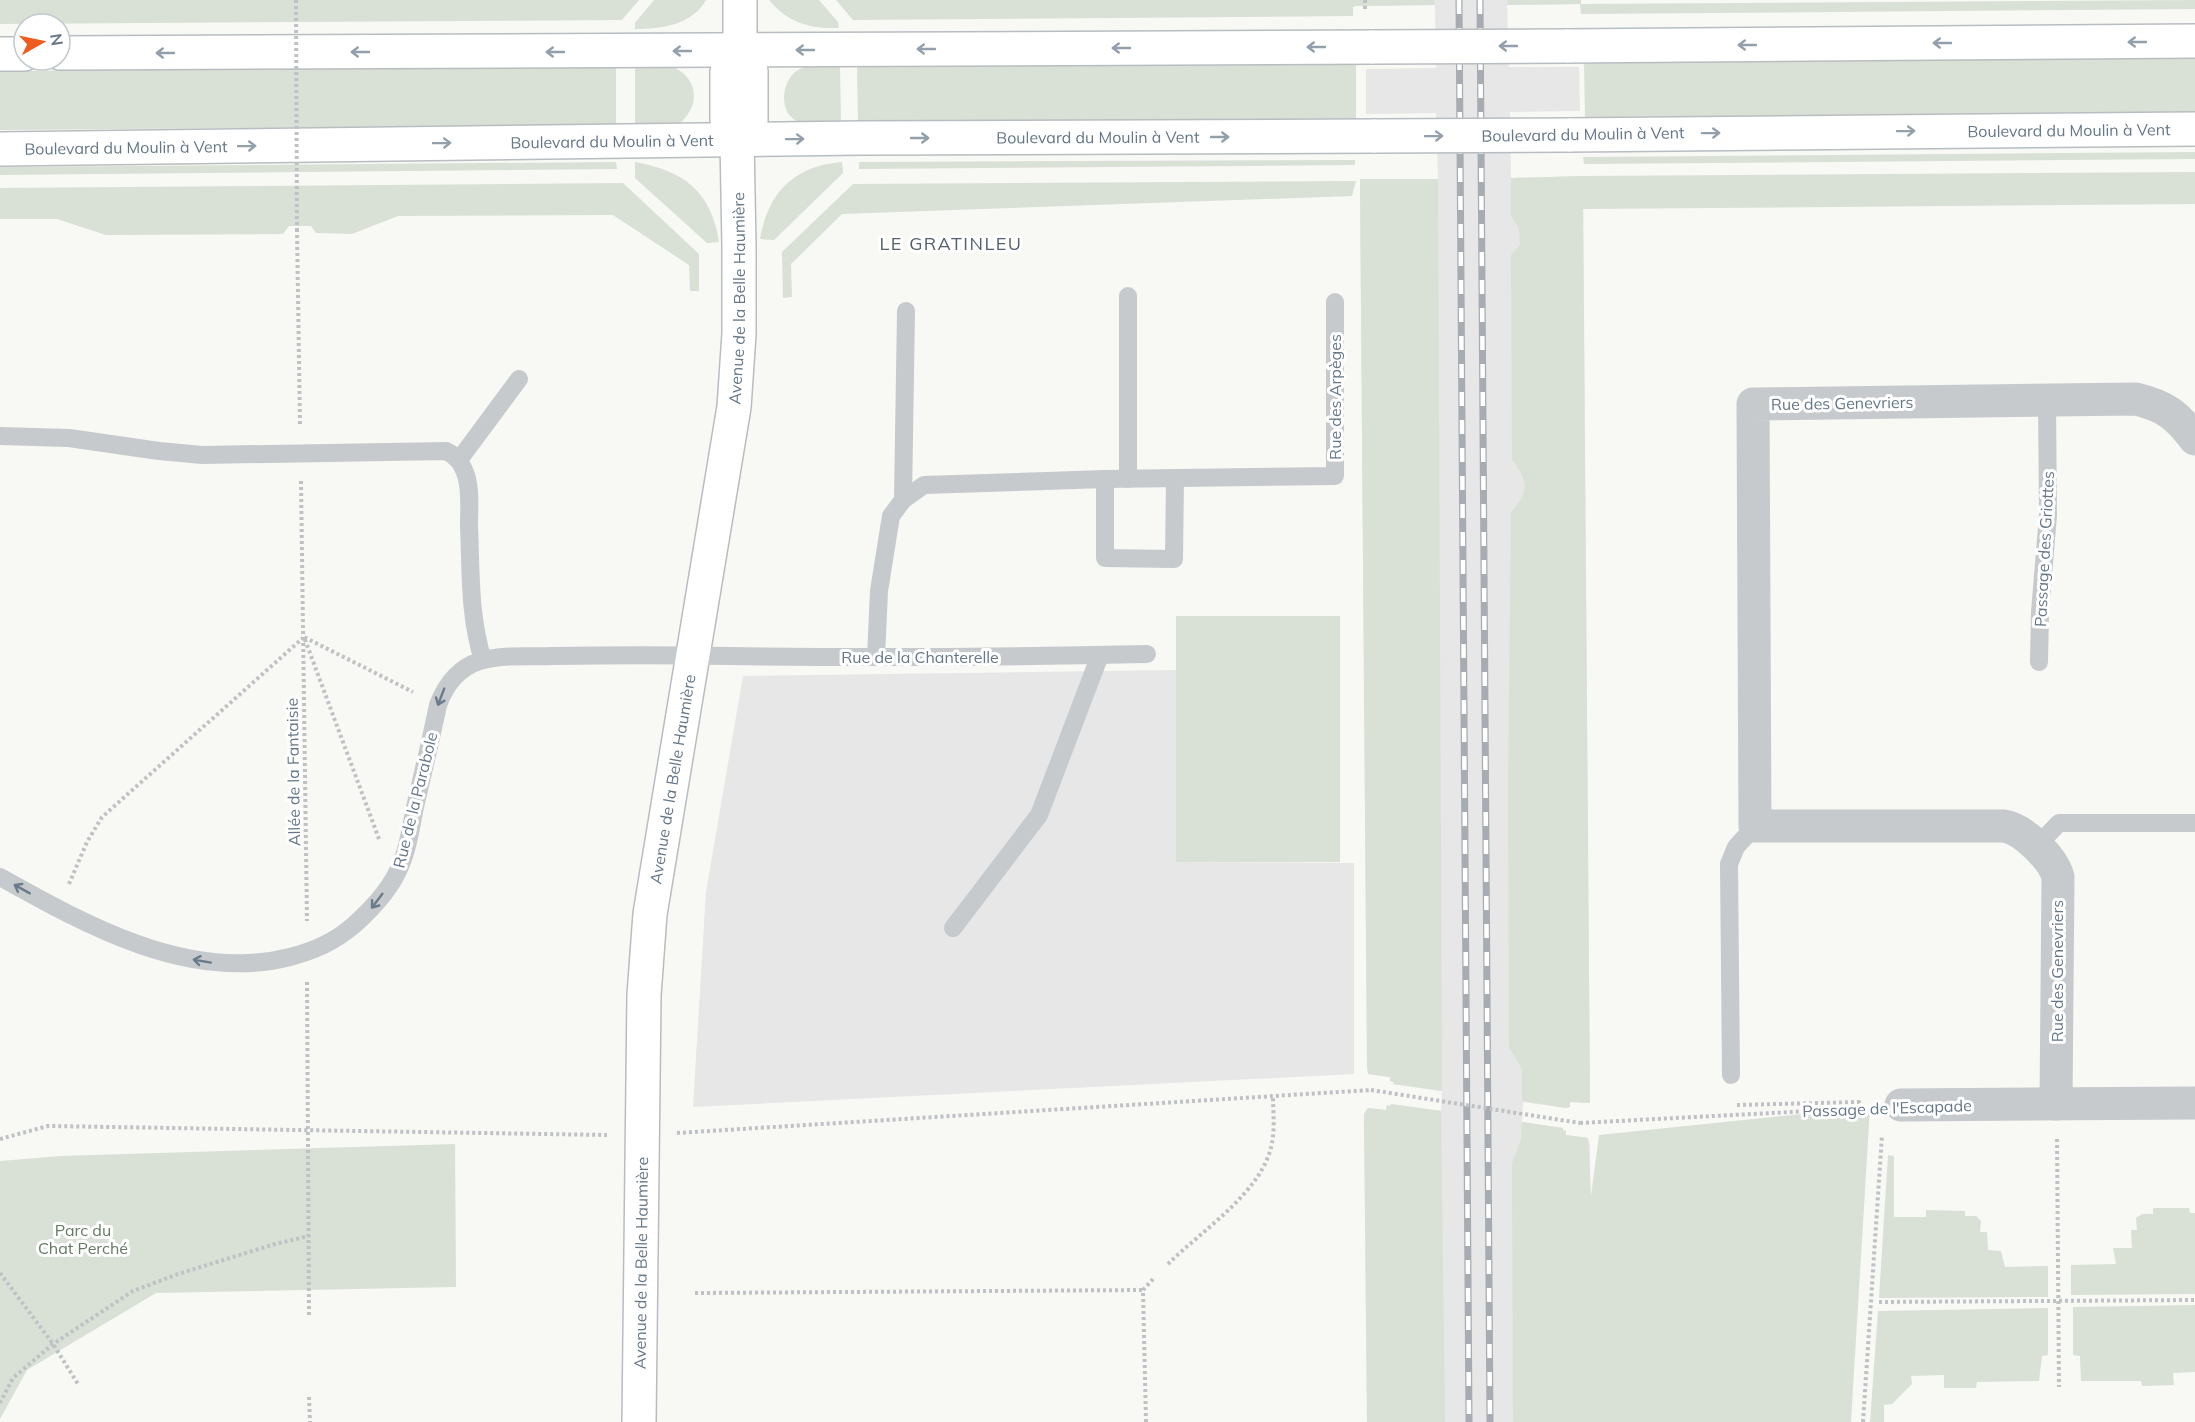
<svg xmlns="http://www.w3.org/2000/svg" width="2195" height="1422" font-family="Mulish,sans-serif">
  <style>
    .built { fill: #e6e7e6 }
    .green { fill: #d9e0d6 }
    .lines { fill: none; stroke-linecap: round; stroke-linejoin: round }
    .secondary-casing { stroke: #b8bdc2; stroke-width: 36 }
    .path { stroke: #bfc2c4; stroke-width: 4; stroke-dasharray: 3 3; stroke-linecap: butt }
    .lane { stroke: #c6cacd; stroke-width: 18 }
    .street { stroke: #c6cacd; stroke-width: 33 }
    .secondary { stroke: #fff; stroke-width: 33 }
    .rail-casing { stroke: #a6acb2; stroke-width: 7 }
    .rail { stroke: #fff; stroke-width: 4.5; stroke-dasharray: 14; stroke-linecap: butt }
    .secondary-bridge-casing { stroke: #b8bdc2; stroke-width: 36; stroke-linecap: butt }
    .path-bridge { stroke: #bfc2c4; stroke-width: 4; stroke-dasharray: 3 3; stroke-linecap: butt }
    .secondary-bridge { stroke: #fff; stroke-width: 33 }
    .oneway { stroke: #93a0ac }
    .oneway2 { stroke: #6a7b8b }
    .labels { text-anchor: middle; stroke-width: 6; stroke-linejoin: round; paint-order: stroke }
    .street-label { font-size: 16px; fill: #657788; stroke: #fff }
    .park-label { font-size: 16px; fill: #647a61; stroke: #fff }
    .neighbourhood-label { font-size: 18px; letter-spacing: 1.5px; fill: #54606d; stroke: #fff }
  </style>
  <rect width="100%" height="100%" fill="#f8f8f5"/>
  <g class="built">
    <polygon points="1356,0 1581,0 1581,4 1507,5 1509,67 1579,67 1580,111 1510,112 1511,178 1583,176 1590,1103 1570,1102 1570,1107 1566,1108 1523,1102 1522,1122 1563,1128 1563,1130 1566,1131 1566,1135 1588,1138 1590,1145 1592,1422 1367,1422 1364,1114 1368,1108 1386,1110 1387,1105 1390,1106 1391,1104 1441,1111 1442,1091 1393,1084 1394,1082 1390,1081 1390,1077 1368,1074 1367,1067 1360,179 1438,179 1436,113 1366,114 1366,69 1436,68 1435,5 1356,6"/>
    <polygon points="1176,670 1176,862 1354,863 1354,1074 693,1107 706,892 743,676"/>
  </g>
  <g class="green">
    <polygon points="0,0 639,0 622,20 0,24"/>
    <path d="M 654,0 L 706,0 C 692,25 661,29 635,29 L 635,23 Z"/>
    <path d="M 769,0 L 819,0 L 838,22 L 839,28 C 810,29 788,23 769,0 Z"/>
    <polygon points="836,0 1434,0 1435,5 1356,6 1353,7 1353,16 853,20"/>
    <polygon points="1508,0 1581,0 1581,4 2195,0 2195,9 1581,14 1580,4 1507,5"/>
    <polygon points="2195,56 2195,114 1585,117 1584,62"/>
    <polygon points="1356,64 1356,124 858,124 857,66"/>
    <path d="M 670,66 C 692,73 701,96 688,114 C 685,118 682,122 678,124 C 666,128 647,125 635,125 L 635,68 Z"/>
    <path d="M 840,66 L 841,123 C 829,123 815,125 803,123 C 776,118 780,76 802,68 C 813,64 829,67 840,66 Z"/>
    <polygon points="616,67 616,125 0,130 0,71"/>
    <polygon points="2195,152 2195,159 1584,164 1583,157"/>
    <polygon points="1355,160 1355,165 859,169 859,162"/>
    <polygon points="616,162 617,169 0,175 0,167"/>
    <path d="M 635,162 C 684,171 711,191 719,242 L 707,243 L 635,178 Z"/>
    <path d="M 842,162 L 843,173 L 774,240 L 760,239 C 768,192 794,166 842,162 Z"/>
    <path d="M 2195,172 L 2195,204 L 1583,209 L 1590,1103 L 1570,1102 L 1570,1107 L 1566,1108 L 1522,1101 L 1522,1069 L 1509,1047 L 1508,789 L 1511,513 C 1530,490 1528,482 1512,459 L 1511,255 L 1520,245 L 1519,228 L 1511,216 L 1511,178 L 1583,176 Z"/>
    <polygon points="1360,179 1438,179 1442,1091 1393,1084 1394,1082 1390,1081 1390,1077 1368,1074 1367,1067"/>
    <polygon points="1356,181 1352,196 842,214 791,264 792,297 783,298 782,252 853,184"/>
    <polygon points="623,183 699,254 699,291 690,291 689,265 613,215 398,216 352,234 316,233 311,226 289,226 283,234 106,235 57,219 0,219 0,188"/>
    <rect x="1176" y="616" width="164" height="246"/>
    <polygon points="1391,1104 1441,1111 1445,1422 1367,1422 1364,1114 1368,1108 1386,1110 1387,1105 1390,1106"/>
    <polygon points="1870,1107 1851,1422 1513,1422 1512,1163 1521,1140 1522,1122 1563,1128 1563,1130 1566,1131 1566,1135 1588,1138 1591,1196 1599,1135"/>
    <polygon points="455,1144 456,1287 156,1293 27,1370 0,1419 0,1161 61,1156"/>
    <polygon points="1888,1155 1894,1156 1894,1217 1926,1217 1926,1210 1965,1211 1965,1216 1976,1216 1981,1221 1980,1232 1987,1232 1988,1250 2001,1251 2005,1267 2048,1266 2048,1297 1879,1298"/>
    <polygon points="2153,1208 2189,1208 2190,1213 2195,1213 2195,1294 2071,1295 2071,1265 2116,1264 2113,1248 2132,1248 2131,1230 2137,1230 2136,1218 2142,1214 2153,1214"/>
    <polygon points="2195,1305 2195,1372 2173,1373 2174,1385 2142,1386 2141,1381 2081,1381 2080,1356 2073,1355 2073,1307"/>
    <polygon points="2048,1308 2048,1355 2042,1356 2039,1381 1977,1382 1976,1388 1944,1388 1944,1375 1911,1376 1912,1384 1892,1404 1884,1405 1884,1422 1870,1422 1878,1311"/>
  </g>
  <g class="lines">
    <g class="secondary-casing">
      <g id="secondary">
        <polyline points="1566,46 2195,41"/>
        <polyline points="60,53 1374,47"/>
        <polyline points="0,54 24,54"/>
        <path id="s1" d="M 1568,135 L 2195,129"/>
        <polyline points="737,140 751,121 751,71 740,51 740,0"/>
        <path id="s2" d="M 0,149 L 861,138 L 1376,136"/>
        <path id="s3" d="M 639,1422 L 644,995 L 650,914 L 734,407 L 739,334 L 739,246 L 737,140 L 727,121 L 727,71 L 740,51"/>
      </g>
    </g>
    <g class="path">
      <polyline points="1365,0 1365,11"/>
      <polyline points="297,229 300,426"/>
      <polyline points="301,481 307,921"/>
      <polyline points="379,839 304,637 413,692"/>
      <polyline points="69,884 87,842 102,817 303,638"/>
      <polyline points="307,982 309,1315"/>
      <polyline points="1737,1105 1859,1102 1859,1108"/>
      <polyline points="1580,1123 1867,1108"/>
      <polyline points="677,1133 1371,1090"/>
      <polyline points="0,1139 48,1126 607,1135"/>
      <polyline points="2057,1139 2059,1387"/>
      <path d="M 1168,1264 C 1202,1230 1263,1192 1272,1143 C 1275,1128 1273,1111 1273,1096"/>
      <polyline points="0,1273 53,1344 78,1384"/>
      <polyline points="695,1293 1143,1290"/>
      <polyline points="1879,1302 2195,1300"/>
      <polyline points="309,1397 310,1422"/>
      <polyline points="0,1403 13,1378 53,1344 133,1291 178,1274 275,1244 309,1236"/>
      <polyline points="1146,1422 1143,1290 1153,1279"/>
      <polyline points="1863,1422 1882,1135"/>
    </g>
    <g class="lane">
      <polyline points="1128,296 1128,479"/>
      <path d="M 0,436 L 69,438 L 159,451 L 202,455 L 446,451 C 457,456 462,464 466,475 C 471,491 469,510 469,526 C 471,571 469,616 483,660"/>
      <polyline points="459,460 519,379"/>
      <polyline points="1105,479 1105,558 1174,559 1175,479"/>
      <polyline points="903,500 906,311"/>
      <polyline points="876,657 879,591 891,516 903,500 924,485 1105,479 1335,476 1335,302"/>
      <polyline points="2039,662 2040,612 2048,515 2047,400"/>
      <polyline points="2036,847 2059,823 2195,823"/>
      <path d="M 0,877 C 86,925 189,983 290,957 C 316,950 334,942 354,925 C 373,908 392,888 401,864 C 409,846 411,826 415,807 C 423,773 431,739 438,705 C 446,684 458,668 480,661 C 502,654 530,657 553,656 C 612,655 670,655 729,656 C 869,658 1008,657 1147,654"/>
      <polyline points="953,928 1039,815 1100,655"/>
      <polyline points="1731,1075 1729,864 1736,847 1755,826"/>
    </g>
    <g class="street">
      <path d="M 2056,1104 L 2058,877 C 2053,858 2023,829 2004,826 L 1755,826 L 1753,404 L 2136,399 C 2165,406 2177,415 2195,439"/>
      <polyline points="1901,1105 2195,1103"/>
    </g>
    <use href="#secondary" class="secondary"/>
    <g class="rail-casing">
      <g id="rail">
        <polyline points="1459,0 1469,1422"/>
        <polyline points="1480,0 1490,1422"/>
      </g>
    </g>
    <use href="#rail" class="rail"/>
    <g class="secondary-bridge-casing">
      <g id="secondary-bridge">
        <polyline points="1374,47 1566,46"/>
        <polyline points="1376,136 1568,135"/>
      </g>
    </g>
    <g class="path-bridge">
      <polyline points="296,0 297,229"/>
      <polyline points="1371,1090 1580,1123"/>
    </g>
    <use href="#secondary-bridge" class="secondary-bridge"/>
  </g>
  <defs><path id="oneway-shaft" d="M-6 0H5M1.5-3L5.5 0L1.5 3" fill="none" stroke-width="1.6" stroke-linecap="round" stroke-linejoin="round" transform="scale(1.5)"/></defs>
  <g class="oneway">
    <use href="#oneway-shaft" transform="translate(2137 42) rotate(180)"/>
    <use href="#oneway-shaft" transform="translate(1942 43) rotate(180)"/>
    <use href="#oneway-shaft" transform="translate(1747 45) rotate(180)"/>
    <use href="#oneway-shaft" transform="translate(1508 46) rotate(180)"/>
    <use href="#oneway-shaft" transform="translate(1316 47) rotate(180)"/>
    <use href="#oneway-shaft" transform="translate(1121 48) rotate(180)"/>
    <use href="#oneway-shaft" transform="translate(926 49) rotate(180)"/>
    <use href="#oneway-shaft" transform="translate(805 50) rotate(180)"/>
    <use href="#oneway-shaft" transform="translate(682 51) rotate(180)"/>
    <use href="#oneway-shaft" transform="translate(360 52) rotate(180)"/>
    <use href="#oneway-shaft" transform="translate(555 52) rotate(180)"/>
    <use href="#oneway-shaft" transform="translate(165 53) rotate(180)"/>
    <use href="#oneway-shaft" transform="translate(1906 131) rotate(-1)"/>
    <use href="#oneway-shaft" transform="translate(1711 133) rotate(-1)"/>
    <use href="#oneway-shaft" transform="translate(1434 136) rotate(-1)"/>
    <use href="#oneway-shaft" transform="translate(1220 137)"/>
    <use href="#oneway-shaft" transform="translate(920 138)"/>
    <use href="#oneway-shaft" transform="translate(795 139) rotate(-1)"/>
    <use href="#oneway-shaft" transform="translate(442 143) rotate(-1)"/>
    <use href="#oneway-shaft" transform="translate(247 146) rotate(-1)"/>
  </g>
  <g class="oneway2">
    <use href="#oneway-shaft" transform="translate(441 697) rotate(111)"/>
    <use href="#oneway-shaft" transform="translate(22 889) rotate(-151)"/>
    <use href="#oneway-shaft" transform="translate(377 901) rotate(127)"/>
    <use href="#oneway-shaft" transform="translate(202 961) rotate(-170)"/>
  </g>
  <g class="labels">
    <g class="street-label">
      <text dy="6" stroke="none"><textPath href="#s1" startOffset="501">Boulevard du Moulin à Vent</textPath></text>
      <text transform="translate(1583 134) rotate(-1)" y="6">Boulevard du Moulin à Vent</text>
      <text dy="6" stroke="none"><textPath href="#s2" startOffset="1098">Boulevard du Moulin à Vent</textPath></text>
      <text dy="6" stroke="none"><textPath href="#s2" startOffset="612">Boulevard du Moulin à Vent</textPath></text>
      <text dy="6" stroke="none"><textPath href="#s2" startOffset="126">Boulevard du Moulin à Vent</textPath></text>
      <text dy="6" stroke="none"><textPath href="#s3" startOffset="1131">Avenue de la Belle Haumière</textPath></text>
      <text transform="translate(1335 397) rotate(-90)" y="6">Rue des Arpèges</text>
      <text transform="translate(1842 403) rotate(-1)" y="6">Rue des Genevriers</text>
      <text transform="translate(2044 549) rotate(-87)" y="6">Passage des Griottes</text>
      <text x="920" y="663">Rue de la Chanterelle</text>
      <text transform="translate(293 772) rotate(-91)" y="6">Allée de la Fantaisie</text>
      <text dy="6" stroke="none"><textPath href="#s3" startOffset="645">Avenue de la Belle Haumière</textPath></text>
      <text transform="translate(415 800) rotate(-76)" y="6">Rue de la Parabole</text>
      <text transform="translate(2057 971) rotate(-90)" y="6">Rue des Genevriers</text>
      <text transform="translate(1887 1108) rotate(-2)" y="6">Passage de l'Escapade</text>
      <text dy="6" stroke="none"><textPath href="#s3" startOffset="159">Avenue de la Belle Haumière</textPath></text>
    </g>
    <g class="park-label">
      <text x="83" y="1236">Parc du<tspan x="83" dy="18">Chat Perché</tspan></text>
    </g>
    <g class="neighbourhood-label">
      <text x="951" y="250">LE GRATINLEU</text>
    </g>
  </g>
  <g transform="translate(42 42) rotate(81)"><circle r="28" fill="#ffffff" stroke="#c1c9cf" stroke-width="1.5"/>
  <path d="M0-4.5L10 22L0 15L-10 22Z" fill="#ee5c20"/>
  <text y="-9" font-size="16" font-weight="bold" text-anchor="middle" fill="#657788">N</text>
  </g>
</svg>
